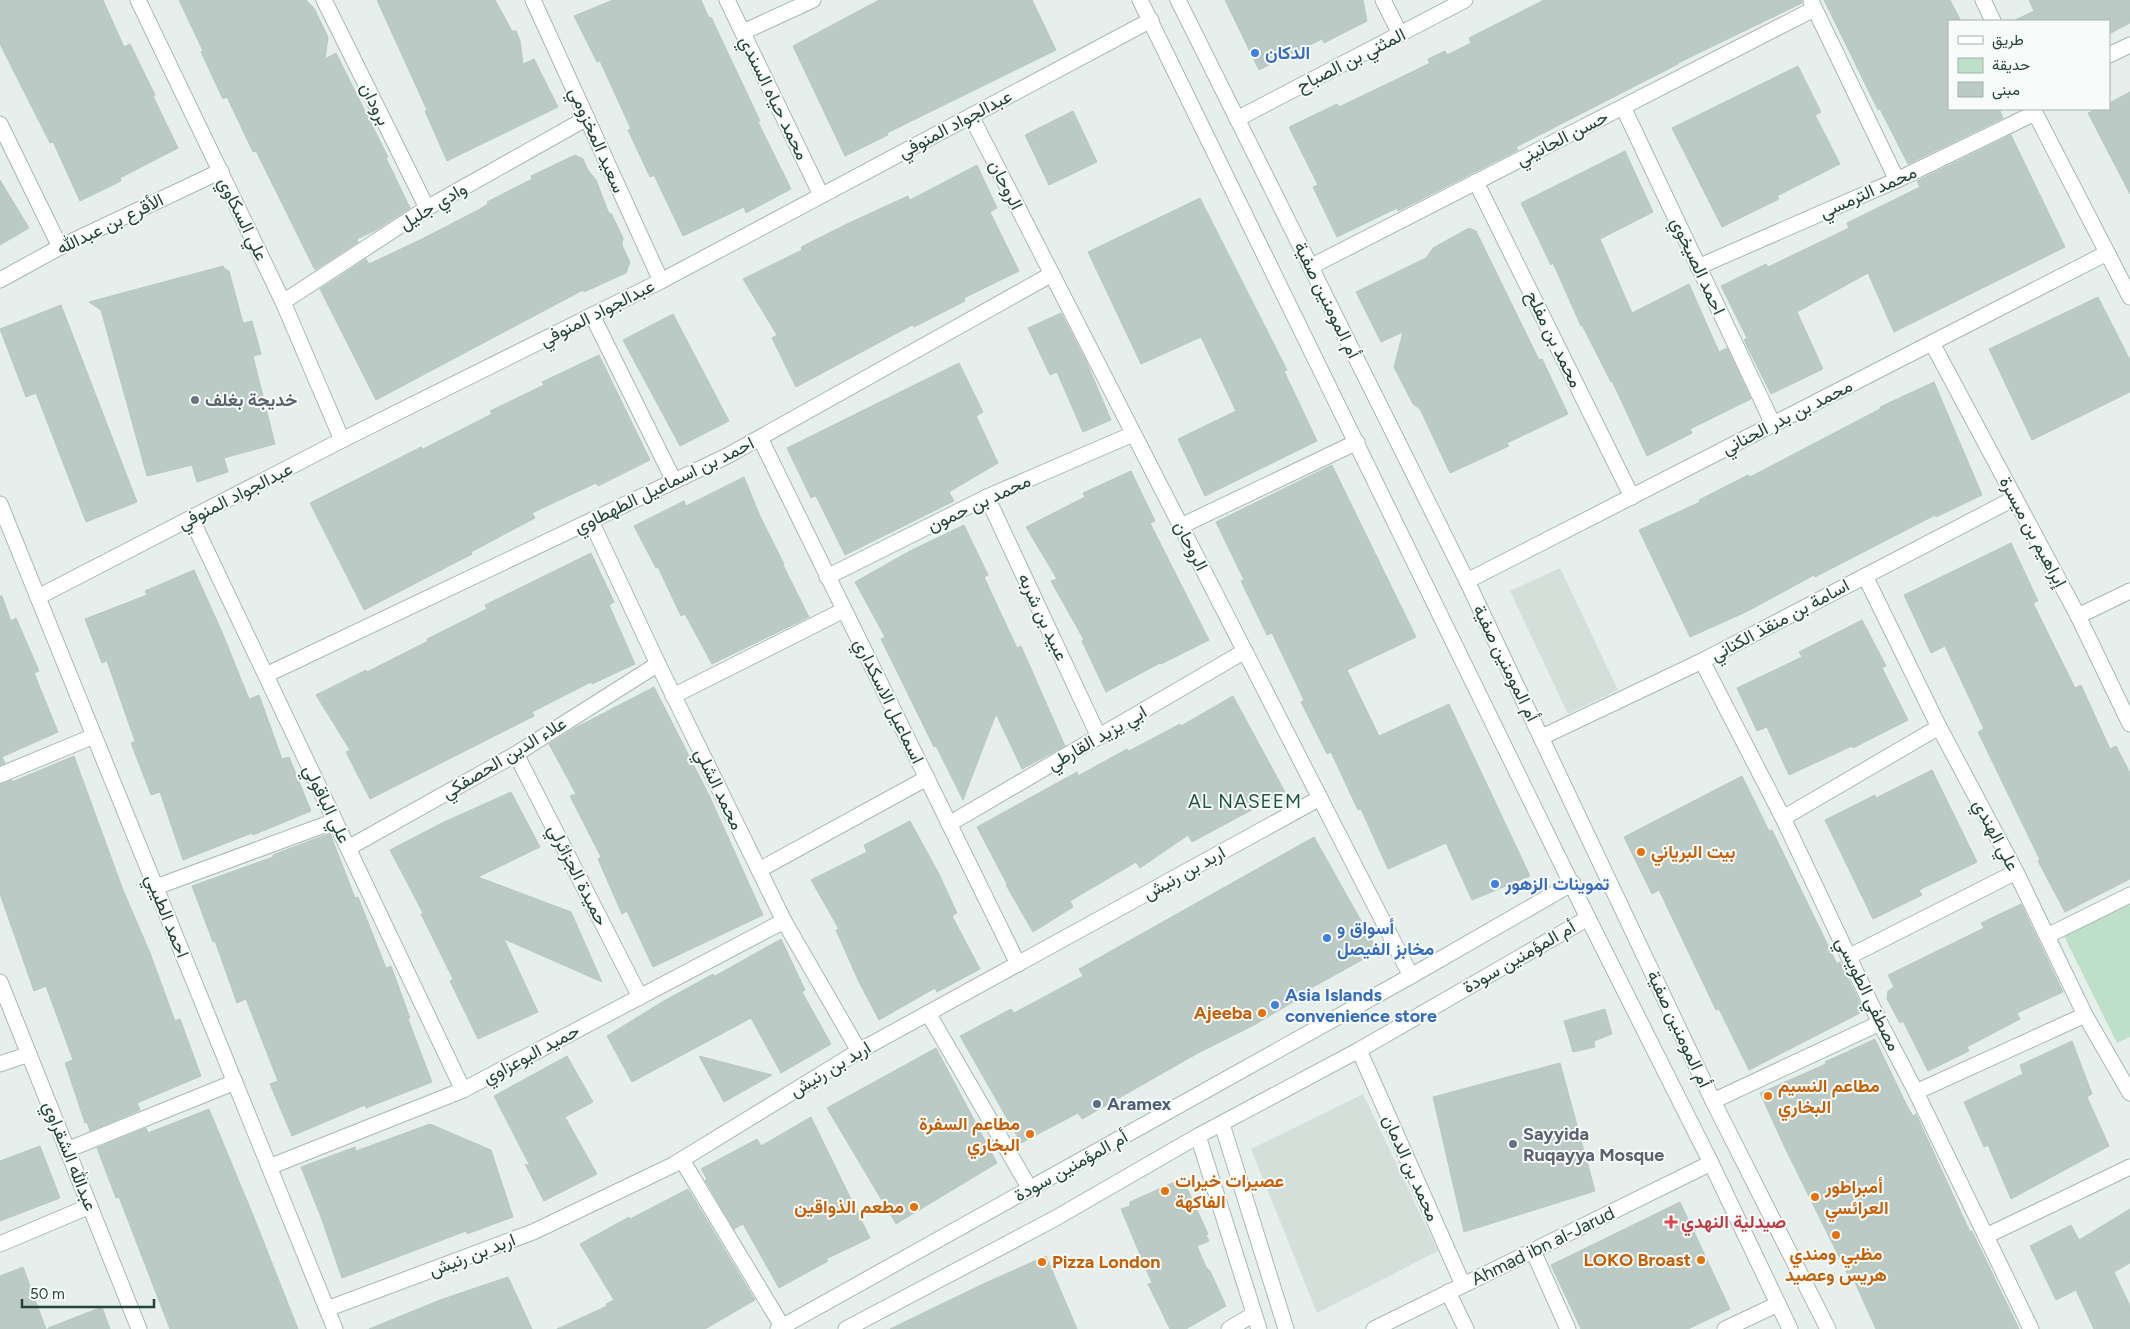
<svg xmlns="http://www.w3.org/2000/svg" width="2130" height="1329" font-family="Figtree,Vazirmatn,sans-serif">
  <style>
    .built { fill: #d4dfda }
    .green { fill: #bfe0c8 }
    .building { fill: #bbcac4; stroke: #b8c9c2 }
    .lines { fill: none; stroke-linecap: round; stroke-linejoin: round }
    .minor-casing { stroke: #a8b8b2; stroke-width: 17 }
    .minor { stroke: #fff; stroke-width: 15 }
    .shop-dot { fill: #3f7fe0; stroke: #f7fbf9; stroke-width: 2 }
    .worship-dot { fill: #6b7280; stroke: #f7fbf9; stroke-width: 2 }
    .food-dot { fill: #e8710a; stroke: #f7fbf9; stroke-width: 2 }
    .service-dot { fill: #5c6f8a; stroke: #f7fbf9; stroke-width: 2 }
    .health-dot { fill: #e0444e; stroke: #f7fbf9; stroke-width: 2 }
    .labels { text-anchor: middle; stroke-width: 4; stroke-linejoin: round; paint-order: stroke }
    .shop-label { font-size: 18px; font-weight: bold; fill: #366cbe; stroke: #f7fbf9; text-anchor: start }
    .street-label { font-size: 18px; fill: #24423a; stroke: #f7fbf9 }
    .worship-label { font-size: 18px; font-weight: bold; fill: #5b616d; stroke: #f7fbf9; text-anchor: start }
    .food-label { font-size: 18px; font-weight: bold; fill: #c56008; stroke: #f7fbf9; text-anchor: start }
    .service-label { font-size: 18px; font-weight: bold; fill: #4e5e75; stroke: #f7fbf9; text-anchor: start }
    .health-label { font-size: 18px; font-weight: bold; fill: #be3a42; stroke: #f7fbf9; text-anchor: start }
    .neighbourhood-label { font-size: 19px; letter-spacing: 1px; fill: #1f5548; stroke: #f7fbf9 }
  </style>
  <rect width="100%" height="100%" fill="#e6efeb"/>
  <g class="built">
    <polygon points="1560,568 1618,690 1568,714 1510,591"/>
    <polygon points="1363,1094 1438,1251 1317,1313 1251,1149"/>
  </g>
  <polygon class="green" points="2130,905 2130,1037 2117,1043 2064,936"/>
  <g class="building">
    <polygon points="0,0 103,0 124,47 130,44 155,95 153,96 178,148 120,178 121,181 80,201 53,142 50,143 0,44"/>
    <polygon points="179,0 306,0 314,8 328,37 325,59 336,53 388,157 386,158 410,208 376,230 357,239 358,242 315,270 256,151 253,152 227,97 223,99 201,52 203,51"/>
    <polygon points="377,0 495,0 512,31 516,31 520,41 523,64 534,59 558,107 447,161 425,111 427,110"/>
    <polygon points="613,0 701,0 709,18 711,17 760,121 758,122 791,189 746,213 744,207 683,236 654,175 650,177 628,130 631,129 600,61 597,62 574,16"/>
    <polygon points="879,0 1032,0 1056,50 887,133 888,135 845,156 793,46"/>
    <polygon points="1225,0 1363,0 1367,21 1324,43 1322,39 1259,70"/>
    <polygon points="1544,0 1802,0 1802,3 1678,63 1678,64 1516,147 1518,150 1398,211 1397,208 1337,237 1313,187 1318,185 1289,127 1337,104 1339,107 1416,70 1430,63 1428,59 1445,51 1447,55 1471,43 1469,38"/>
    <polygon points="1824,0 1950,0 1961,21 1949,21 1949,109 1999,109 2003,118 1908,164 1880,109 1878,110"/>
    <polygon points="2029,0 2130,0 2130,23 2109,34 2109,21 2013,21 2034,11"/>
    <polygon points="1798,66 1821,112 1815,115 1840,164 1777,196 1779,199 1722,227 1672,128"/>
    <polygon points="2130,92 2130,194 2088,113 2097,109 2109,109 2109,103"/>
    <polygon points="1073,111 1097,162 1049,185 1025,135"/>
    <polygon points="2011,135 2065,247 1894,332 1868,273 1797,312 1823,369 1771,394 1744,340 1747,338 1721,286 1766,264 1768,267 1849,228 1847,223 1920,187 1917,181"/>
    <polygon points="1625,151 1653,212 1600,239 1632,313 1689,284 1719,352 1727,348 1751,399 1690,429 1692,433 1647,456 1612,381 1611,382 1582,325 1581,326 1553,263 1551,265 1521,203"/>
    <polygon points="575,155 583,159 588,170 596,180 609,214 611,213 623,238 622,245 630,262 626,273 584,292 583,290 376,400 320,289 366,259 369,264 422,239 480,209 488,204 487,202 532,179 531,176"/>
    <polygon points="977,165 997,208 990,212 1019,271 964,298 965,301 914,327 912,325 796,387 772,338 777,335 743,279 802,250 801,247 849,223 908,196 910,200"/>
    <polygon points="0,180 29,228 0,245"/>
    <polygon points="1200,198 1287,370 1284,371 1317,441 1205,496 1178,439 1236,411 1201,337 1141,364 1088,252"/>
    <polygon points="1469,228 1476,231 1539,360 1542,359 1568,414 1507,443 1509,446 1450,473 1420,409 1413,404 1394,367 1403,332 1381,342 1356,292 1426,258 1433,248"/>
    <polygon points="223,266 225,269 229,271 243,323 252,321 261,354 253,356 275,444 224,458 228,472 197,482 192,465 147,476 101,310 89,302"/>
    <polygon points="2098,297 2130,360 2130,392 2032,440 1989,349"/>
    <polygon points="61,305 137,502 86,522 36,393 26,397 0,329"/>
    <polygon points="1061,313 1086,361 1111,420 1083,432 1057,372 1050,375 1028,328"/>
    <polygon points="673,314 729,421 680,446 623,340"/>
    <polygon points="599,355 650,460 598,486 596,483 532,513 535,518 471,552 472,554 364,610 310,503 421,447 423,449 492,414 490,411 544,385 542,382"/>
    <polygon points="959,363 983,412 976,416 998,463 949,492 954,501 845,555 816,496 811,498 787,448"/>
    <polygon points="1934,382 1982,495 1936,517 1935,515 1815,577 1814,575 1748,611 1690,637 1639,530 1700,502 1699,500 1748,475 1750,477 1880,409 1880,407"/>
    <polygon points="1332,465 1416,637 1347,670 1379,736 1449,704 1530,876 1472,900 1446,843 1388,869 1361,809 1358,810 1331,752 1327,754 1301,702 1304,700 1272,633 1267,635 1241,581 1244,580 1216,522"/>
    <polygon points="1131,471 1155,521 1150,523 1209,640 1161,664 1160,663 1106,692 1082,641 1084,640 1051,581 1057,579 1026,527 1085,497 1083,493"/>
    <polygon points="744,477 760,516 784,564 783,565 809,617 712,664 685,614 681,616 658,567 656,568 634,526 684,501 686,506"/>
    <polygon points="964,525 988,575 984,577 1017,648 1021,646 1065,746 1022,769 996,714 963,800 936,746 934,747 881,639 885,637 855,582 910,551"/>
    <polygon points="2011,543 2038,601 2033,603 2075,688 2081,685 2110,749 2116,746 2130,773 2130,879 2065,912 2038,861 2040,860 1978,732 1984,729 1945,646 1931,653 1904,595"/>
    <polygon points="591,553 614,602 609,605 635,664 592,684 591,682 532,712 534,716 370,799 346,752 350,750 316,695 366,670 367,672 428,641 427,639 487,609 485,605"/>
    <polygon points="194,570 222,632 249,699 259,695 282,759 289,757 311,811 253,835 252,833 183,860 160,792 151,795 131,743 135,741 107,661 102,663 85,619 147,595 145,591"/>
    <polygon points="0,596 2,596 11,621 16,618 39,671 34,673 58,732 2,757 5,763 0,765"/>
    <polygon points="1862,620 1886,666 1882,668 1908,720 1853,748 1852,746 1789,775 1767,727 1757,731 1737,688 1802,657 1799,652"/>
    <polygon points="654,687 709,795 763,915 653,967 627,911 622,914 598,859 601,857 570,796 576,794 549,744 575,728"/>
    <polygon points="1233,696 1285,792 1192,842 1188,835 1140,868 1136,862 1070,901 1073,907 1033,932 1006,885 1007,884 977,827 1077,772 1078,776 1127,749 1129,751 1180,724 1181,726"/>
    <polygon points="74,756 123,890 150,953 175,1021 180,1019 201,1076 137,1103 140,1110 90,1131 87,1122 85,1123 65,1063 73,1060 46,986 34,991 0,894 0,784 12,780 12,782"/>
    <polygon points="1932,770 1977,862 1919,890 1922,895 1873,919 1825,820 1875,795 1876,798"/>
    <polygon points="1742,776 1769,831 1772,830 1837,964 1840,962 1864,1011 1749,1070 1719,1009 1716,1010 1659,890 1652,894 1624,837"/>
    <polygon points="511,792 540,847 478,877 571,912 602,982 504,939 538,1012 478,1039 450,981 453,979 421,914 423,913 390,850 444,822"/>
    <polygon points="910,821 939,874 957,913 952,916 980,969 937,992 935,988 879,1020 859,982 836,930 839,929 811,880 867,852 864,845"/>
    <polygon points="330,833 355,898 358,897 386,968 391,966 410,1018 408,1019 432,1082 366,1108 365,1105 292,1136 270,1084 278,1081 246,999 237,1003 215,941 213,942 192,886 273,857 273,855"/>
    <polygon points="1314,837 1378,951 1304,992 1305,995 1254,1025 1198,1053 1082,1119 1078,1113 1021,1143 960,1036 1011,1009 1014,1013 1083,976 1079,969"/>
    <polygon points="2021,904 2063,992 2017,1013 2020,1019 1967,1047 1969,1051 1928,1071 1903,1021 1900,1023 1887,999 1888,991 1894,987 1888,975 1984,928 1981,923"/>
    <polygon points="781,939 805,990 802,992 831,1044 781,1073 751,1018 632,1082 607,1036 662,1002 713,974 715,976"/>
    <polygon points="1605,1009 1612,1034 1594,1041 1595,1047 1573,1052 1564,1021"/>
    <polygon points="1875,1039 1906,1104 1913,1116 1916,1114 1970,1232 1972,1231 2019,1329 1876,1329 1853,1278 1850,1279 1786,1150 1760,1093 1826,1064 1825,1062"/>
    <polygon points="2072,1041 2092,1094 2087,1097 2109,1146 2011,1199 1988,1145 1984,1147 1964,1102 2023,1074 2020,1065"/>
    <polygon points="936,1048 997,1163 896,1224 827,1108"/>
    <polygon points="567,1056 593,1102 565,1117 597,1174 544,1201 525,1164 530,1166 494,1096"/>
    <polygon points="699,1056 772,1075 724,1102"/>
    <polygon points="1560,1063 1595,1191 1464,1232 1433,1097"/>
    <polygon points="209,1109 255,1220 298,1329 170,1329 119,1197 116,1198 97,1148 146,1128 148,1133"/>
    <polygon points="811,1117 870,1238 826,1259 828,1261 779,1288 743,1224 734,1229 705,1180 707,1179 701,1169 757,1139 761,1146"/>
    <polygon points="430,1124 491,1150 513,1217 467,1234 466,1231 342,1278 321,1217 301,1167 355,1147 356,1151"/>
    <polygon points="40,1146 60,1198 0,1221 0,1161"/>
    <polygon points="1179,1180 1182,1187 1186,1186 1208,1234 1206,1235 1209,1241 1197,1246 1206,1267 1210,1271 1226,1306 1186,1329 1170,1329 1148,1284 1152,1283 1121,1209 1130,1206 1130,1202"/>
    <polygon points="688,1189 755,1300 705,1329 557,1329 607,1306 606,1304 614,1300 580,1244 629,1217 630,1219"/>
    <polygon points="1680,1202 1730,1309 1688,1329 1581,1329 1551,1265"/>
    <polygon points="2130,1209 2130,1263 2114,1272 2130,1306 2130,1329 2094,1329 2076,1290 2056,1300 2030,1246 2071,1225 2079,1240"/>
    <polygon points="1046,1256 1077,1329 890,1329 983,1284"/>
    <polygon points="23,1267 46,1329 0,1329 0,1276"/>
    <polygon points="508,1277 532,1329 369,1329 440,1300"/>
    <polygon points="102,1307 110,1329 48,1329 48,1328"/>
  </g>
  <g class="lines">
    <g class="minor-casing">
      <g id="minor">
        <polyline points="138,0 283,302 342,440"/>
        <polyline points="324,0 427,208"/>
        <polyline points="533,0 661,281"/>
        <polyline points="727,0 821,195"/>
        <polyline points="1140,0 1588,918 1711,1163 1790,1329"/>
        <polyline points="1178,0 1467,581 1713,1101 1828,1329"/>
        <polyline points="1383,0 1400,34"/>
        <polyline points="1983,0 1993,21"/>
        <polyline points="1811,1 1897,180"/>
        <polyline points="743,32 813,0"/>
        <polyline points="2109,55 2130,45"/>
        <polyline points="1623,107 1773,424"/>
        <polyline points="2033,109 2130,297"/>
        <polyline points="971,116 1411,976"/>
        <polyline points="1237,119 1465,0"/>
        <polyline points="0,124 60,247"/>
        <polyline points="1476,182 1632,497"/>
        <polyline points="1310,267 1814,9"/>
        <polyline points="1698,267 1897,180 2035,113"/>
        <polyline points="0,280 60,247 221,171"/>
        <polyline points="283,302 427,208 587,118"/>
        <polyline points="592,315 674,481"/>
        <polyline points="1932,343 2078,616 2130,724"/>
        <polyline points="760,438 1018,964"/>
        <polyline points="987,497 1099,737"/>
        <polyline points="0,504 335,1329"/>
        <polyline points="191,518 463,1090"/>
        <polyline points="591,521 658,664 784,921 859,1051"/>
        <polyline points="1181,526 1357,442"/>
        <polyline points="1865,576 1939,727 2016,872 2085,1015 2130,1093"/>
        <polyline points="827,577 987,497 1133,434"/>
        <polyline points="1467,581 2107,253"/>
        <polyline points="38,597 342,440 661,281 1151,20"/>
        <polyline points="2078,616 2130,591"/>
        <polyline points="1702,661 1783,818 1880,1023 1916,1092 2031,1329"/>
        <polyline points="266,675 727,456 1052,274"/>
        <polyline points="673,696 844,610"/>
        <polyline points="1542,737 1702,661 2015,498"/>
        <polyline points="516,754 640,997"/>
        <polyline points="0,775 94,736"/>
        <polyline points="1783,818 1939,727"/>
        <polyline points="949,824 1245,651"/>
        <polyline points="348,848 516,754 658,664"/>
        <polyline points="759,870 927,778"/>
        <polyline points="156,887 335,821"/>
        <polyline points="2047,936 2130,895"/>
        <polyline points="1850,956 2016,872"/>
        <polyline points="0,982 139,1329"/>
        <polyline points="928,1013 1030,1189"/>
        <polyline points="1359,1050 1463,1285"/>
        <polyline points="0,1064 29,1054"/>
        <polyline points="1916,1092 2085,1015"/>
        <polyline points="1713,1101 1880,1023"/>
        <polyline points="1222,1124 1286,1329"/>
        <polyline points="1198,1136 1259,1329"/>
        <polyline points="67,1150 235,1082"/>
        <polyline points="682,1160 782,1326"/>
        <polyline points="269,1167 463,1090 784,921"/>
        <polyline points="1986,1236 2130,1167"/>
        <polyline points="0,1244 90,1206"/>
        <polyline points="1533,1251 1568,1329"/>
        <polyline points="1448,1292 1466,1329"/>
        <polyline points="327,1309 533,1232 673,1165 859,1051 1320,798"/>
        <polyline points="778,1329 1411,976 1573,883"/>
        <polyline points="846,1329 1054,1219 1198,1136 1359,1050 1588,918"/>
        <polyline points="1229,1329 1254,1314"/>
        <polyline points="1374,1329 1711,1163"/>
        <polyline points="1725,1329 1778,1304"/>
      </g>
    </g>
    <use href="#minor" class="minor"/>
  </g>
  <g class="shop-dot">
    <circle cx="1255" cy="53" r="5"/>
    <circle cx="1495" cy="884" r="5"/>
    <circle cx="1327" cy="938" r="5"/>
    <circle cx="1275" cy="1005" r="5"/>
  </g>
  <g class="worship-dot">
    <circle cx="195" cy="400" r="5"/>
    <circle cx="1513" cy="1144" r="5"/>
  </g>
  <g class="food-dot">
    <circle cx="1641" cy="852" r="5"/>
    <circle cx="1262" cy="1013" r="5"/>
    <circle cx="1768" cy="1096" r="5"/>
    <circle cx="1030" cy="1134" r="5"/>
    <circle cx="1165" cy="1191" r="5"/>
    <circle cx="1815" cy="1197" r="5"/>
    <circle cx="914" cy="1207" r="5"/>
    <circle cx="1836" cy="1235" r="5"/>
    <circle cx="1701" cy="1260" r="5"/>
    <circle cx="1042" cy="1262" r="5"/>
  </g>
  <circle class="service-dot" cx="1097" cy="1104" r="5"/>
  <path class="health-dot" d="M1668.5 1214.5h5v5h5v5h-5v5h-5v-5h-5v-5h5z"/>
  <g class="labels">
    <g class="shop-label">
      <text x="1265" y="59">الدكان</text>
      <text x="1505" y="890">تموينات الزهور</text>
      <text x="1337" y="934">أسواق و<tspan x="1337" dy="21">مخابز الفيصل</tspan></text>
      <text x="1285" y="1001">Asia Islands<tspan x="1285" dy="21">convenience store</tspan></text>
    </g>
    <g class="street-label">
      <text transform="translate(1351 60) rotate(-27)" y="6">المثني بن الصباح</text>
      <text transform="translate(774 98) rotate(64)" y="6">محمد حياه السندي</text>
      <text transform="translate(375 104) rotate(64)" y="6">برودان</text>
      <text transform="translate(955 124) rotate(-28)" y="6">عبدالجواد المنوفي</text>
      <text transform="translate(1562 138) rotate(-27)" y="6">حسن الحانيني</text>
      <text transform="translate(597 140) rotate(66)" y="6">سعيد المخزومي</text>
      <text transform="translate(1006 185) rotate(63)" y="6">الروحان</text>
      <text transform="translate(1868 192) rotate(-24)" y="6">محمد الترمسي</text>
      <text transform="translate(433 206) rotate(-31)" y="6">وادي جليل</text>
      <text transform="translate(243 219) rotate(64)" y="6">علي السكاوي</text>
      <text transform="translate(110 224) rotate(-26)" y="6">الأقرع بن عبدالله</text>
      <text transform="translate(1698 266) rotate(65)" y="6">احمد الصيخوي</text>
      <text transform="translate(1327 300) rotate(64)" y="6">أم المومنين صفية</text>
      <text transform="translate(597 313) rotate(-27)" y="6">عبدالجواد المنوفي</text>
      <text transform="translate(1554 339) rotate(64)" y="6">محمد بن مفلح</text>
      <text transform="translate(1787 417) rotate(-27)" y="6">محمد بن بدر الحناني</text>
      <text transform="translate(664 485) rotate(-26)" y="6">احمد بن اسماعيل الطهطاوي</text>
      <text transform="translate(235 496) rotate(-27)" y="6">عبدالجواد المنوفي</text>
      <text transform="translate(979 503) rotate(-25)" y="6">محمد بن حمون</text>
      <text transform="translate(2033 532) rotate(62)" y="6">إبراهيم بن ميسرة</text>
      <text transform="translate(1191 546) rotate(63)" y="6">الروحان</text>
      <text transform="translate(1043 617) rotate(65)" y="6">عبيد بن شربه</text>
      <text transform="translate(1780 620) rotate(-28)" y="6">اسامة بن منقذ الكناني</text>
      <text transform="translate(1506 663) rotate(64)" y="6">أم المومنين صفية</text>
      <text transform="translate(889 701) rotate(64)" y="6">اسماعيل الاسكداري</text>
      <text transform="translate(1097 738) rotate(-30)" y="6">ابي يزيد القارطي</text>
      <text transform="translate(504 758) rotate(-31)" y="6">علاء الدين الحصفكي</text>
      <text transform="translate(719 789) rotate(64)" y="6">محمد الشلي</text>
      <text transform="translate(327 804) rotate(64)" y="6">علي الباقولي</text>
      <text transform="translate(1996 835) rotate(62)" y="6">علي الهندي</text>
      <text transform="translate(1184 873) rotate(-29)" y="6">اربد بن رنيش</text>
      <text transform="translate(578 875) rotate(63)" y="6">حميدة الجزائرلي</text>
      <text transform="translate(167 916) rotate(68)" y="6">احمد الطيبي</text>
      <text transform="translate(1519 957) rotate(-30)" y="6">أم المؤمنين سودة</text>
      <text transform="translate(1868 994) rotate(64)" y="6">مصطفي الطويسي</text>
      <text transform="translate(1679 1029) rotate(65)" y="6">أم المومنين صفية</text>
      <text transform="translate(531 1054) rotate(-28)" y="6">حميد البوعزاوي</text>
      <text transform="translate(830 1069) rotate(-31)" y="6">اربد بن رنيش</text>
      <text transform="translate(70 1156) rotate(68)" y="6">عبدالله الشقراوي</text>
      <text transform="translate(1071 1166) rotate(-29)" y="6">أم المؤمنين سودة</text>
      <text transform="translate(1411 1168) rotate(66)" y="6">محمد بن الدمان</text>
      <text transform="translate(1543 1246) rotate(-26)" y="6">Ahmad ibn al-Jarud</text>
      <text transform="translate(472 1255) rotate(-21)" y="6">اربد بن رنيش</text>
    </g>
    <g class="worship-label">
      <text x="205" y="406">خديجة بغلف</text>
      <text x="1523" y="1140">Sayyida<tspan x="1523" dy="21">Ruqayya Mosque</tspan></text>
    </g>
    <g class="food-label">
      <text x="1651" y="858">بيت البرياني</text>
      <text x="1252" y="1019" text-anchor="end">Ajeeba</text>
      <text x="1778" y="1092">مطاعم النسيم<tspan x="1778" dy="21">البخاري</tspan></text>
      <text x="1020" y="1130" text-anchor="end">مطاعم السفرة<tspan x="1020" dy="21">البخاري</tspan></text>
      <text x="1175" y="1187">عصيرات خيرات<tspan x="1175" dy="21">الفاكهة</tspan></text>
      <text x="1825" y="1193">أمبراطور<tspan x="1825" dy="21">العرائسي</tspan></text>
      <text x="904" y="1213" text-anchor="end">مطعم الذواقين</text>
      <text x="1836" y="1260" text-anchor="middle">مظبي ومندي<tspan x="1836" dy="21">هريس وعصيد</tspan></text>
      <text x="1691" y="1266" text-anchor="end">LOKO Broast</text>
      <text x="1052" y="1268">Pizza London</text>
    </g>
    <g class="service-label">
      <text x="1107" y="1110">Aramex</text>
    </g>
    <g class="health-label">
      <text x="1681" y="1228">صيدلية النهدي</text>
    </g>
    <g class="neighbourhood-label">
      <text x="1245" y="808">AL NASEEM</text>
    </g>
  </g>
  <rect x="1948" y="20" width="162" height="90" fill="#f7fbf9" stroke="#a3b1ad"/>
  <rect x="1958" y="36" width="25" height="8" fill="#ffffff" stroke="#a3b1ad"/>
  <text x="1992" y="45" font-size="15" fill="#24423a">طريق</text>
  <rect x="1958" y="58" width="25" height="15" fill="#bfe0c8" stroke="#a3b1ad"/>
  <text x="1992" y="70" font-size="15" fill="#24423a">حديقة</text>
  <rect x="1958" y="82" width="25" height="15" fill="#bbcac4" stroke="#a3b1ad"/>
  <text x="1992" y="95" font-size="15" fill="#24423a">مبنى</text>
  <path d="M22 1299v8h132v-8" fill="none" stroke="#24423a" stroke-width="2.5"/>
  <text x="30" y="1299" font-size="15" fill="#24423a" stroke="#f7fbf9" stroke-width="4" paint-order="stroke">50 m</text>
</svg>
